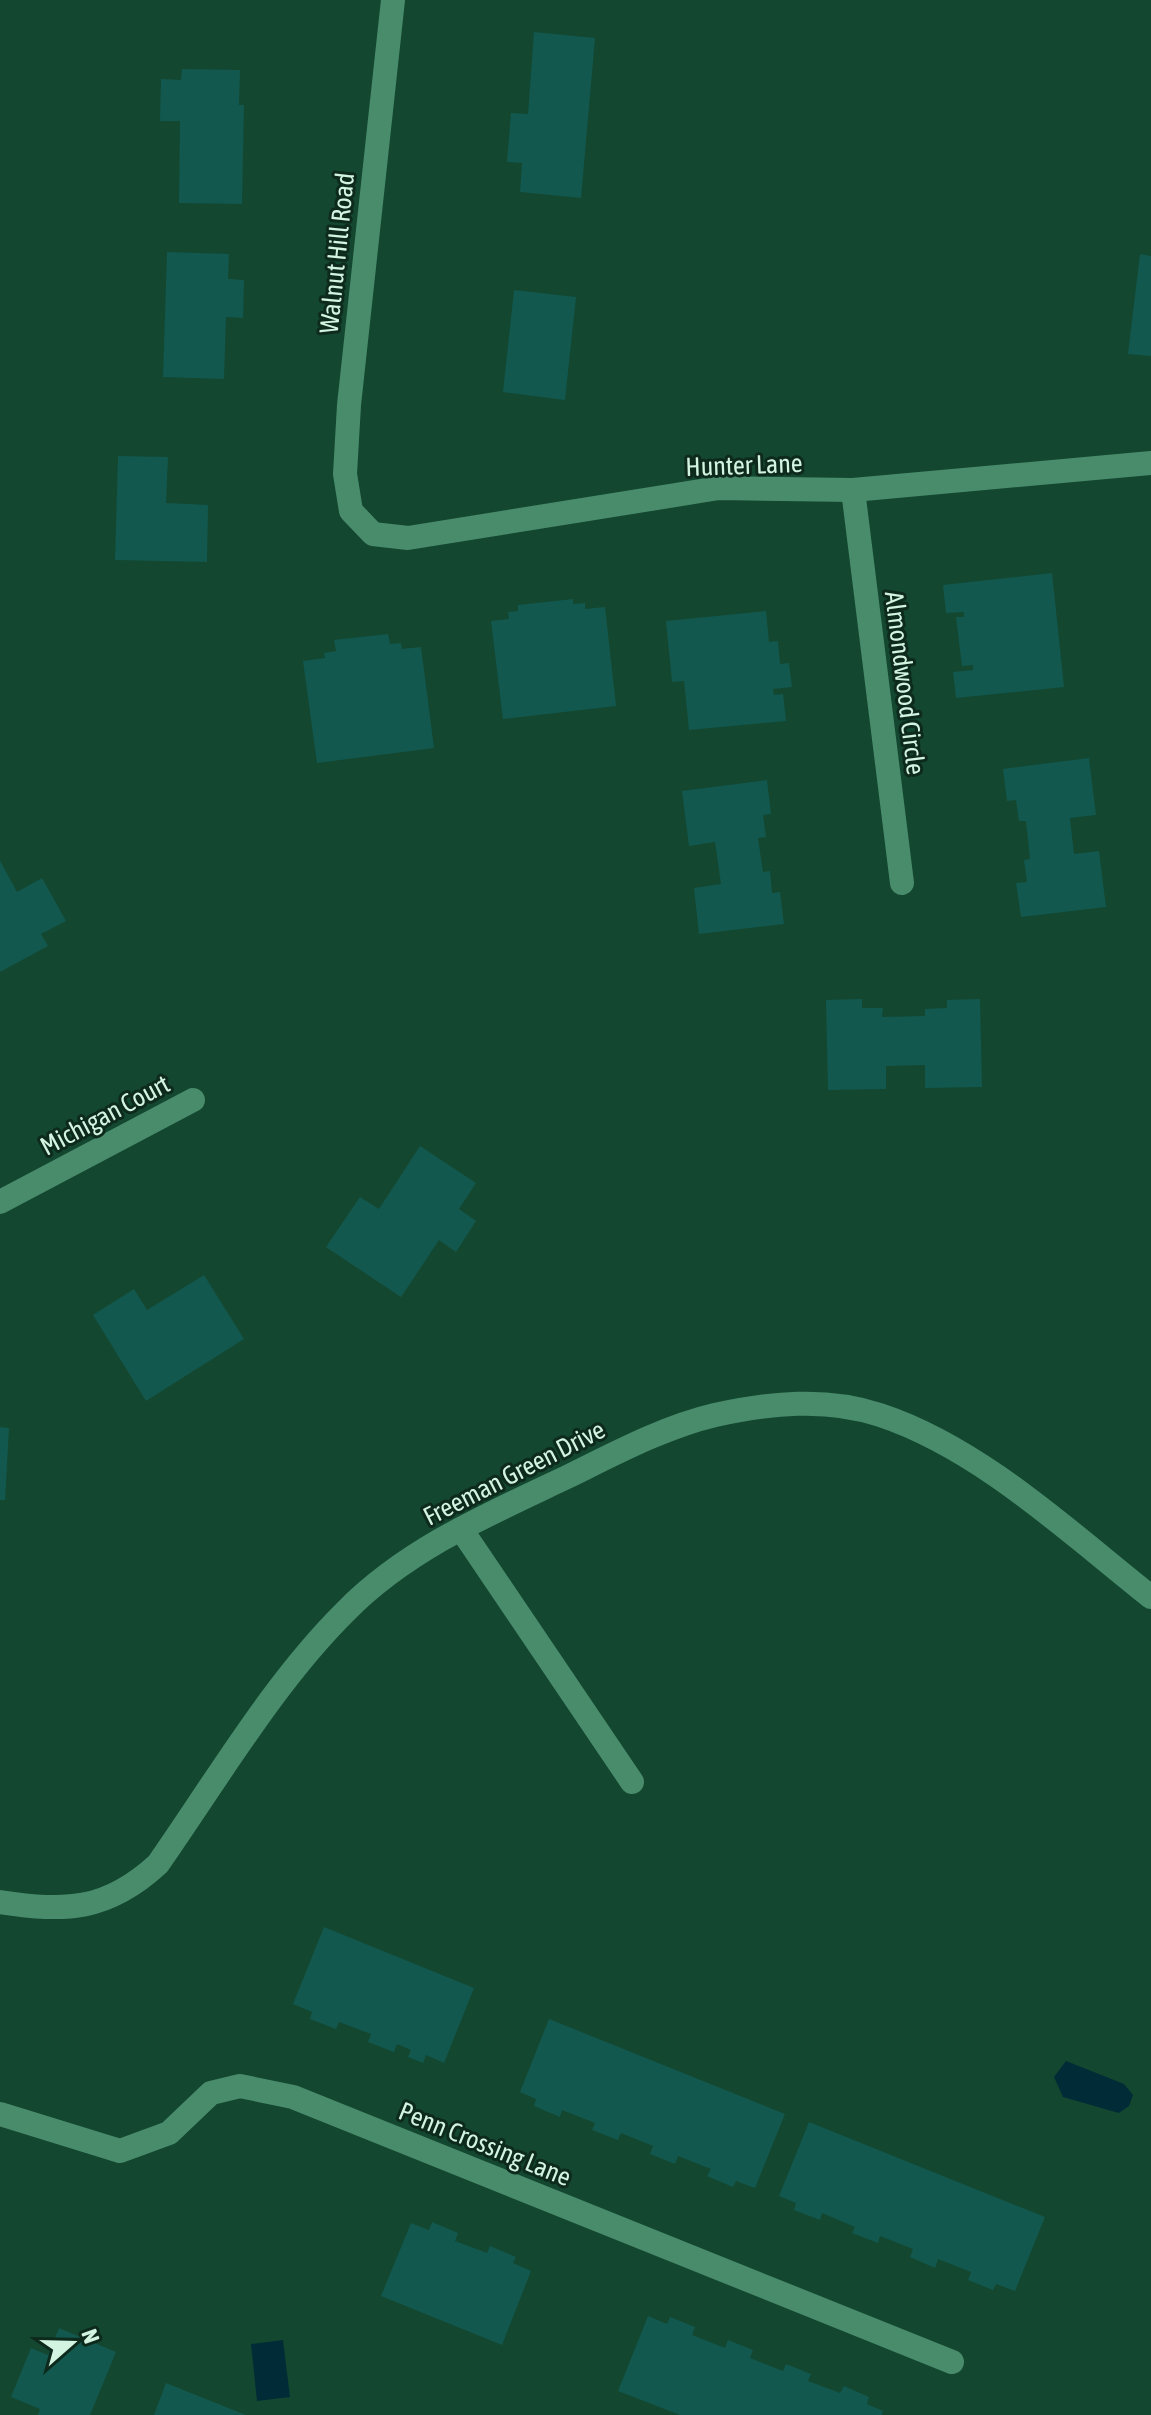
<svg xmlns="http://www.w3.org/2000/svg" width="1151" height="2415" font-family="'Asap Condensed',sans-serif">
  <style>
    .water { fill: #012c37 }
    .building { fill: #13584e }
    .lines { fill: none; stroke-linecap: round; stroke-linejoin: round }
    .minor { stroke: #498c6b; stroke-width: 24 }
    .labels { text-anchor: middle; stroke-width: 6; stroke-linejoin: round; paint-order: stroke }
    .street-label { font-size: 26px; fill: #d3f4e1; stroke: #0d2a1c }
  </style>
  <rect width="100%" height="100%" fill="#134730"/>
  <g class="water">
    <polygon points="1066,2061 1124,2084 1133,2095 1129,2106 1119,2113 1063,2097 1054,2077"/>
    <polygon points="283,2340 290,2397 257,2401 251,2344"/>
  </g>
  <g class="building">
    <polygon points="534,32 595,38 581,198 520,192 522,163 507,162 511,113 528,114"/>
    <polygon points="182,69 240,70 239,105 244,105 242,204 179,203 180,121 160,121 161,79 181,80"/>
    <polygon points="167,252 229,254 228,279 244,280 243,318 226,317 224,379 163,377"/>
    <polygon points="1140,254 1151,256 1151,356 1128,354"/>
    <polygon points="514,290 576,297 565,400 503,392"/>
    <polygon points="118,456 168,457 166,503 208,505 207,562 115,560"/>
    <polygon points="1052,573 1064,687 956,698 953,672 973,670 973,665 962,666 956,617 964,617 964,612 946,613 943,585"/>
    <polygon points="573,599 573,604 585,603 585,609 605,607 616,706 503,719 491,621 509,619 508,612 518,611 518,605"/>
    <polygon points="766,611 769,642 778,641 780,664 789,663 792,687 773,689 774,695 783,694 786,721 689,730 684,681 672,682 666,621"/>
    <polygon points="388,634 390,644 401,643 402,649 421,647 434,748 317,763 303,661 325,658 324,653 336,651 334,640"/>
    <polygon points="1089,758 1096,815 1070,818 1074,854 1099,851 1106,907 1021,917 1016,883 1027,882 1024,860 1030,859 1026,821 1019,821 1016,800 1007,801 1003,769"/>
    <polygon points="767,780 771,814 763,815 766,837 758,838 763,872 770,871 772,893 780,892 784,924 699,934 694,888 721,884 715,842 689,846 682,791"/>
    <polygon points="0,861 17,892 42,878 66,921 41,934 48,946 0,972"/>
    <polygon points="862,999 862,1008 883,1008 882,1017 925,1016 925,1009 947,1008 947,1000 980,999 982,1087 925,1088 925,1065 886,1066 886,1089 828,1090 826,1000"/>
    <polygon points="420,1146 476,1183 459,1209 476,1221 456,1252 439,1240 401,1297 326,1247 360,1197 379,1209"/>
    <polygon points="204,1275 244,1339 146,1401 93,1315 134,1289 147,1310"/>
    <polygon points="0,1427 9,1428 5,1500 0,1500"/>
    <polygon points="324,1927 474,1988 444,2063 426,2055 423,2063 408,2057 411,2050 397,2044 394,2052 368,2042 371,2034 339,2022 336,2029 310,2019 312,2012 293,2004"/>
    <polygon points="549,2019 785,2114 755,2188 736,2181 733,2187 707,2176 711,2169 678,2156 675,2164 650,2154 653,2146 621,2133 618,2140 592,2130 595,2123 562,2110 560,2117 534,2106 536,2099 520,2092"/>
    <polygon points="809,2122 1045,2217 1015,2291 996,2284 993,2290 968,2280 971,2272 938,2259 935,2268 910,2257 913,2249 880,2236 878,2243 852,2233 855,2227 822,2213 820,2220 794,2210 796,2203 779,2196"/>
    <polygon points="432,2222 458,2233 455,2241 487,2253 490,2246 516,2257 513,2263 531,2271 502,2345 381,2296 411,2223 429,2230"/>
    <polygon points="648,2316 667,2324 670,2317 695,2327 692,2335 725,2348 728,2340 753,2350 750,2358 783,2371 786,2364 811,2374 808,2381 840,2393 844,2386 869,2397 867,2404 883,2411 882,2415 680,2415 618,2391"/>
    <polygon points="59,2328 116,2352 90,2415 38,2415 40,2409 11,2397 31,2348 48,2355"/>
    <polygon points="166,2383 246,2415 154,2415"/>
  </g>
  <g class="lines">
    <g class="minor">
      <polyline points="393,0 349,405 345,474 351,511 373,534 408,538 719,488 853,490 1151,463"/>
      <polyline points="853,490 902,883"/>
      <polyline points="0,1202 193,1100"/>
      <polyline points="461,1529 632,1782"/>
      <path d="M 0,1902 C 66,1912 107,1911 158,1864 C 216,1781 274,1682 346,1611 C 407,1549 489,1514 567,1477 C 614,1454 664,1427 715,1415 C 769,1403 827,1397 880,1415 C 980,1448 1070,1533 1151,1597"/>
      <polyline points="0,2114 120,2151 169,2133 211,2093 240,2086 293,2097 952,2362"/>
    </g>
  </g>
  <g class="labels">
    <g class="street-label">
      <text transform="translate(337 253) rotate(-84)" y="9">Walnut Hill Road</text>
      <text transform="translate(744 465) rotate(-2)" y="9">Hunter Lane</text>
      <text transform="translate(905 683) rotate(83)" y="9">Almondwood Circle</text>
      <text transform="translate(105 1115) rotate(-28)" y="9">Michigan Court</text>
      <text transform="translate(514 1473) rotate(-27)" y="9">Freeman Green Drive</text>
      <text transform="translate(485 2144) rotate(22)" y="9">Penn Crossing Lane</text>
    </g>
  </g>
  <g transform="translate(72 2343) rotate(70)" stroke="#0d2a1c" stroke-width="6" paint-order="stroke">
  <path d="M0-6L14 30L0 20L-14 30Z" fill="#d3f4e1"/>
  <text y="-12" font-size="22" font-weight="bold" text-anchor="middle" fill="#d3f4e1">N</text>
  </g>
</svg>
